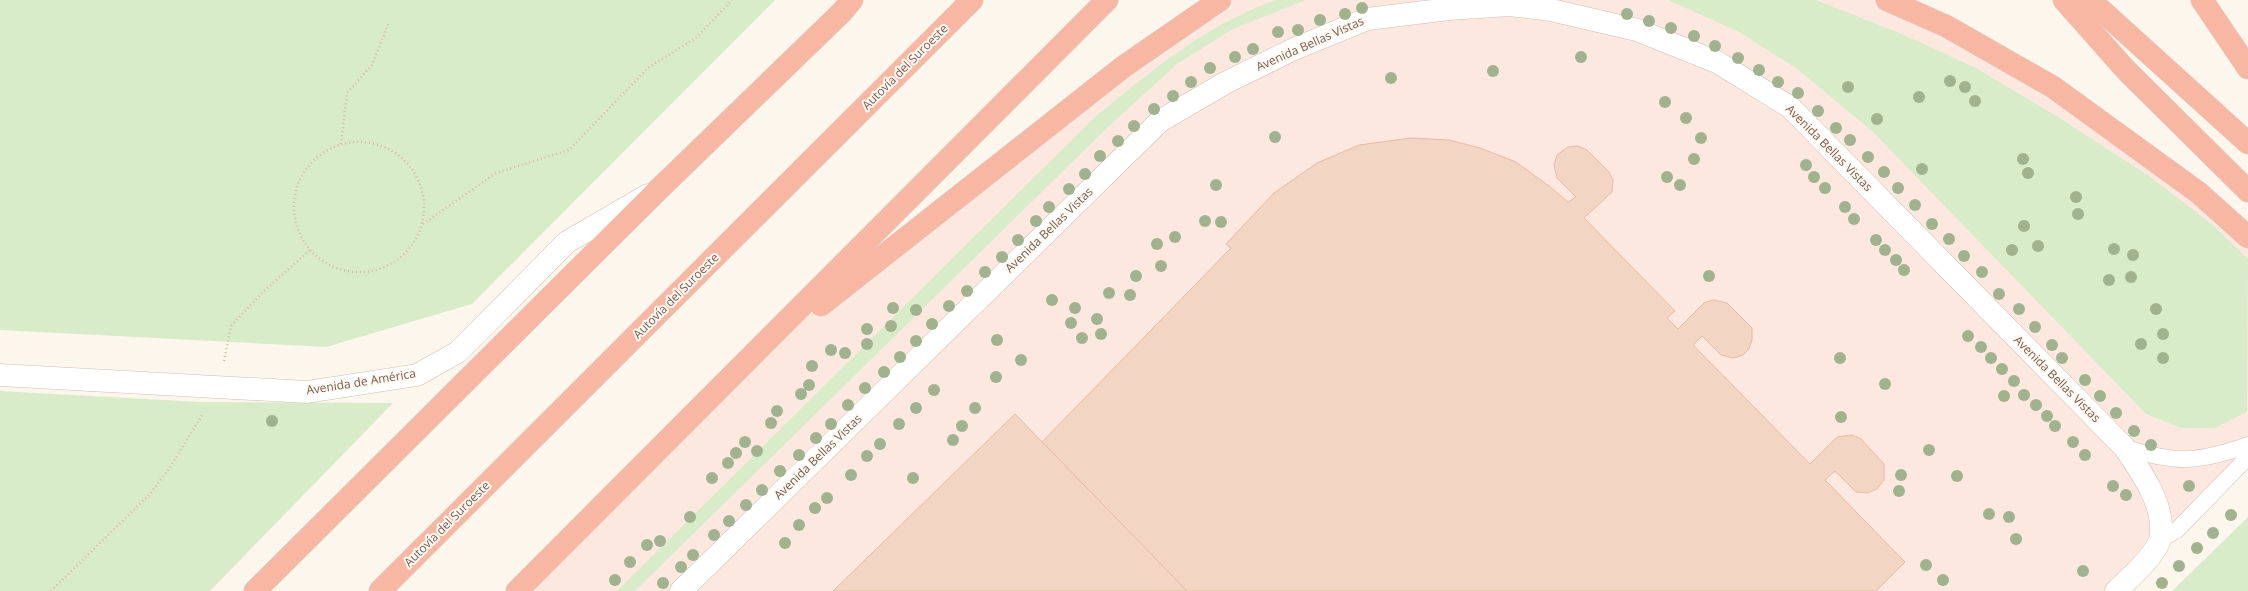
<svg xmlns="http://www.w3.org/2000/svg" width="2248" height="591" font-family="'Open Sans',sans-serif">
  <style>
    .commercial { fill: #fde8e0 }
    .green { fill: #d8ecc9 }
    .building { fill: #f3d5c3; stroke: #e6bba3 }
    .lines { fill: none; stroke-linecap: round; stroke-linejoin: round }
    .service-casing { stroke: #d1beb0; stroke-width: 17 }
    .minor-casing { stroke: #d1beb0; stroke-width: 23 }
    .motorway-casing { stroke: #dad1cd; stroke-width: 23 }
    .path { stroke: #d9b8a5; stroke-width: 2.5; stroke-dasharray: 1 3; stroke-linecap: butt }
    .service { stroke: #fff; stroke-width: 16 }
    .minor { stroke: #fff; stroke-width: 22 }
    .motorway { stroke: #f7b7a3; stroke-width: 22 }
    .tree { fill: #a0b28e }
    .labels { text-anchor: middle; stroke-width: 4; stroke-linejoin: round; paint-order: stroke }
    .street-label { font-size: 12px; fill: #7a5c4d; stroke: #fffaf3 }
  </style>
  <rect width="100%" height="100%" fill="#fdf6ec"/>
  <polygon class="commercial" points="1220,0 1887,0 2053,87 2248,237 2248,457 2116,591 517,591 746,364 1123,67"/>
  <g class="green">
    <polygon points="0,0 775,0 472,304 326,347 0,330"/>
    <path d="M 1276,0 L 1306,0 L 1233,29 L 1177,64 L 1107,128 L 635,591 L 617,591 L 1096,116 C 1152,70 1207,24 1276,0 Z"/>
    <polygon points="1668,0 1816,0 1902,34 1976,68 2058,117 2149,176 2213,225 2248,259 2247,412 2215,428 2181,428 2146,414 1872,131 1796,68 1739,32"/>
    <polygon points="0,391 200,402 393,403 210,591 0,591"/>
    <polygon points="2248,517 2248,591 2172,591"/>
  </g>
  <g class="building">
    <polygon points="1411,138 1449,140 1480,148 1516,162 1549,186 1568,202 1576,197 1557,178 1554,165 1557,155 1568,147 1578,146 1587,150 1609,172 1613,180 1612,192 1584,218 1675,311 1667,318 1678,329 1704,303 1713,300 1727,303 1752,328 1752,340 1749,349 1743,355 1733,358 1721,355 1702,336 1693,345 1810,464 1837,437 1852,435 1861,439 1884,464 1884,480 1877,489 1867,493 1856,492 1835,471 1825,480 1905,562 1876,591 1187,591 1041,443 1231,248 1226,244 1274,193 1317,163 1359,145"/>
    <polygon points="1015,414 1187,591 833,591"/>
  </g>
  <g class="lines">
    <g class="service-casing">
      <g id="service">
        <path d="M 2124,447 C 2175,464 2197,463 2248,445"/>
        <polyline points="2159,540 2177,530 2248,457"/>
      </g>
    </g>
    <g class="minor-casing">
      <g id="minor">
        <polyline points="0,375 307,392 417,375 458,352 567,242 648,195"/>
        <path d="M 681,591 L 1160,121 L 1225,83 L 1294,49 L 1367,19 L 1449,9 L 1509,5 L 1551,10 L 1637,30 L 1717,62 L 1790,107 L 2124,447 C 2141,471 2167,508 2160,539 C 2156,555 2128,580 2116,591"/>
      </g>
    </g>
    <g class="motorway-casing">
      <g id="motorway">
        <polyline points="1887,0 1946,26 2053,87 2199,193 2248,237"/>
        <polyline points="2064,0 2125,69 2248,191"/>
        <polyline points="2090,0 2248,143"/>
        <polyline points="2202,0 2248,68"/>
        <polyline points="821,305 1123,67 1220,0"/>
        <polyline points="255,591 658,190 842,12 852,0"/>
        <polyline points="380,591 972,0"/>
        <polyline points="517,591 1107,0"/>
      </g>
    </g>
    <g class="path">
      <circle cx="359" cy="207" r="65"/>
      <polyline points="341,144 347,93 372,65 389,22"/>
      <polyline points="423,224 496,173 569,150 648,68 697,37 732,0"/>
      <polyline points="224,361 231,326 264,291 310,250"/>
      <polyline points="51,591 149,495 171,466 202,415"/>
    </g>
    <use href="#service" class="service"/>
    <use href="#minor" class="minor"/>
    <use href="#motorway" class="motorway"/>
  </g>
  <g class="tree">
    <circle cx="1362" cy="8" r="6"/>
    <circle cx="1345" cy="14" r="6"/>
    <circle cx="1627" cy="14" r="6"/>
    <circle cx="1320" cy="20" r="6"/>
    <circle cx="1649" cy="21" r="6"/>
    <circle cx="1671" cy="28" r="6"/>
    <circle cx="1298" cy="30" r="6"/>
    <circle cx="1278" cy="32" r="6"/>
    <circle cx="1694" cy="36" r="6"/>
    <circle cx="1715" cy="46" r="6"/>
    <circle cx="1253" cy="49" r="6"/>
    <circle cx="1235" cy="57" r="6"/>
    <circle cx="1581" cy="57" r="6"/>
    <circle cx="1738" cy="58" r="6"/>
    <circle cx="1210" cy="68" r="6"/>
    <circle cx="1759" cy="70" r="6"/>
    <circle cx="1493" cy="71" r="6"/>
    <circle cx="1391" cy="78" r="6"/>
    <circle cx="1950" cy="81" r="6"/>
    <circle cx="1191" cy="82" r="6"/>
    <circle cx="1778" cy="82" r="6"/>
    <circle cx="1848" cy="87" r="6"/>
    <circle cx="1965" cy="87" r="6"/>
    <circle cx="1798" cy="93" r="6"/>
    <circle cx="1173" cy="96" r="6"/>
    <circle cx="1919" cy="97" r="6"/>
    <circle cx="1975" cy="101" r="6"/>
    <circle cx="1665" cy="102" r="6"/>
    <circle cx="1154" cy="109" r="6"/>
    <circle cx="1818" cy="111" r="6"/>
    <circle cx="1686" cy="118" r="6"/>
    <circle cx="1877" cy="119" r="6"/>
    <circle cx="1134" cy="126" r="6"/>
    <circle cx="1836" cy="128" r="6"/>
    <circle cx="1275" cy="137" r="6"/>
    <circle cx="1701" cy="138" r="6"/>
    <circle cx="1850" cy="140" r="6"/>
    <circle cx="1118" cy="141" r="6"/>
    <circle cx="1100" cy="156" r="6"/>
    <circle cx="1868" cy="157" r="6"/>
    <circle cx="1694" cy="159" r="6"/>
    <circle cx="2023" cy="159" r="6"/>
    <circle cx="1806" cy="165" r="6"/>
    <circle cx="1922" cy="169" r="6"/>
    <circle cx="1884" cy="172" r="6"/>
    <circle cx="2028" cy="173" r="6"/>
    <circle cx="1085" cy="174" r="6"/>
    <circle cx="1667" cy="177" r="6"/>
    <circle cx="1814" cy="177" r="6"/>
    <circle cx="1216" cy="185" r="6"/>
    <circle cx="1680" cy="185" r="6"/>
    <circle cx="1825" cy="188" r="6"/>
    <circle cx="1898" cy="188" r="6"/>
    <circle cx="1069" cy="189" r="6"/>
    <circle cx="2076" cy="197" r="6"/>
    <circle cx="1915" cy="205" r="6"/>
    <circle cx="1049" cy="207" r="6"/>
    <circle cx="1845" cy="207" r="6"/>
    <circle cx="2078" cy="214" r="6"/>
    <circle cx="1854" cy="219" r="6"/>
    <circle cx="1036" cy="221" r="6"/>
    <circle cx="1205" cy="221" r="6"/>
    <circle cx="1221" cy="222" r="6"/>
    <circle cx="1932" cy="224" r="6"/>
    <circle cx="2024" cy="226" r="6"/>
    <circle cx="1175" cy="237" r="6"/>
    <circle cx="1949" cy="239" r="6"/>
    <circle cx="1018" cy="240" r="6"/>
    <circle cx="1876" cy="240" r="6"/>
    <circle cx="1157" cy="244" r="6"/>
    <circle cx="2038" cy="246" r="6"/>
    <circle cx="2114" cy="249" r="6"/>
    <circle cx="1885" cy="250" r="6"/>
    <circle cx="2012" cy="250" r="6"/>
    <circle cx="2133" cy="255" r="6"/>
    <circle cx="1964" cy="256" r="6"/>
    <circle cx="1002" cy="257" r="6"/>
    <circle cx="1896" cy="260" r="6"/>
    <circle cx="1161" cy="266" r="6"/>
    <circle cx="1904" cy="270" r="6"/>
    <circle cx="985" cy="272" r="6"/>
    <circle cx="1982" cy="272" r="6"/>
    <circle cx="1136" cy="276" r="6"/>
    <circle cx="1709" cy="276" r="6"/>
    <circle cx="2131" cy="277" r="6"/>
    <circle cx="2109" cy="280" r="6"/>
    <circle cx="967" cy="291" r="6"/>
    <circle cx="1109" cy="293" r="6"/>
    <circle cx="1999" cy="294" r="6"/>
    <circle cx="1130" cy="295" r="6"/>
    <circle cx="1052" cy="300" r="6"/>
    <circle cx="949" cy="306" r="6"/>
    <circle cx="893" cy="308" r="6"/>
    <circle cx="1075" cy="308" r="6"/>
    <circle cx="2019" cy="309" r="6"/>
    <circle cx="2156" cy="309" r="6"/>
    <circle cx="916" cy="310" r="6"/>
    <circle cx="1097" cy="319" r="6"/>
    <circle cx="1071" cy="323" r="6"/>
    <circle cx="932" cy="324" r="6"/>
    <circle cx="891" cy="326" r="6"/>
    <circle cx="2035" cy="327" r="6"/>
    <circle cx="867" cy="329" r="6"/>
    <circle cx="1101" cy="334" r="6"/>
    <circle cx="2163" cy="334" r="6"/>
    <circle cx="1968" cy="336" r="6"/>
    <circle cx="1082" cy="338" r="6"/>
    <circle cx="997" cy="340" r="6"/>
    <circle cx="916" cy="341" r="6"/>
    <circle cx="867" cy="344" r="6"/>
    <circle cx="2141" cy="344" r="6"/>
    <circle cx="2052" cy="345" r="6"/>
    <circle cx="1981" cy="347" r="6"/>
    <circle cx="831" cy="350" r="6"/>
    <circle cx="845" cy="353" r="6"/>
    <circle cx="900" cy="357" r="6"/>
    <circle cx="1840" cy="358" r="6"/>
    <circle cx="1991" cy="358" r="6"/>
    <circle cx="2062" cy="358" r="6"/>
    <circle cx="2163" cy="358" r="6"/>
    <circle cx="1021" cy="360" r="6"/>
    <circle cx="812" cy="366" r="6"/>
    <circle cx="2002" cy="369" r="6"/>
    <circle cx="884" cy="372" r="6"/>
    <circle cx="996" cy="377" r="6"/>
    <circle cx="2085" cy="380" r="6"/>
    <circle cx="2014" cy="381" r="6"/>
    <circle cx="1885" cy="384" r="6"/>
    <circle cx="809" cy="385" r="6"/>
    <circle cx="865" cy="388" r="6"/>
    <circle cx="934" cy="390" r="6"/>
    <circle cx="801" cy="394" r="6"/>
    <circle cx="2024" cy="395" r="6"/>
    <circle cx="2004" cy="396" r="6"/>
    <circle cx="2100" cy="396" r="6"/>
    <circle cx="848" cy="405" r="6"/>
    <circle cx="2036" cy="405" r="6"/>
    <circle cx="916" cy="408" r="6"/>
    <circle cx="975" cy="408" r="6"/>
    <circle cx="777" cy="411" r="6"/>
    <circle cx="2116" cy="413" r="6"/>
    <circle cx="2047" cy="416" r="6"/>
    <circle cx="1841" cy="417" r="6"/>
    <circle cx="272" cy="421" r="6"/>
    <circle cx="771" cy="423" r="6"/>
    <circle cx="831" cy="424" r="6"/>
    <circle cx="899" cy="424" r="6"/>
    <circle cx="962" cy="426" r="6"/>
    <circle cx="2055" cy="426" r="6"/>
    <circle cx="2134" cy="431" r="6"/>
    <circle cx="816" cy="438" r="6"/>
    <circle cx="953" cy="440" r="6"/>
    <circle cx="745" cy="442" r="6"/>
    <circle cx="2073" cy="442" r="6"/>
    <circle cx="880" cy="444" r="6"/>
    <circle cx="2151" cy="445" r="6"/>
    <circle cx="1929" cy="450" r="6"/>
    <circle cx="757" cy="451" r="6"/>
    <circle cx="736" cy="453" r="6"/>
    <circle cx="799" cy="455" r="6"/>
    <circle cx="2085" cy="455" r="6"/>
    <circle cx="867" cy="456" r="6"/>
    <circle cx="728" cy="463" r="6"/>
    <circle cx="780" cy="471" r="6"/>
    <circle cx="851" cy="475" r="6"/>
    <circle cx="1901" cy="475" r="6"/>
    <circle cx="1957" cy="476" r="6"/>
    <circle cx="712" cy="478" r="6"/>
    <circle cx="913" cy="478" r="6"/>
    <circle cx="2113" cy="486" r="6"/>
    <circle cx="2189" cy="486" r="6"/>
    <circle cx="762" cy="490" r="6"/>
    <circle cx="1899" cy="491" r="6"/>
    <circle cx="2126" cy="495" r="6"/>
    <circle cx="827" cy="498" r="6"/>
    <circle cx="746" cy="505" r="6"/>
    <circle cx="815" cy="508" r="6"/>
    <circle cx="1989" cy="514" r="6"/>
    <circle cx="2231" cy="515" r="6"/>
    <circle cx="690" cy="517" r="6"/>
    <circle cx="2009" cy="517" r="6"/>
    <circle cx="729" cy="521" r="6"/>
    <circle cx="799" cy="525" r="6"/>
    <circle cx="2213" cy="533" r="6"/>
    <circle cx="714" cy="535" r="6"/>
    <circle cx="2016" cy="539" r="6"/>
    <circle cx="660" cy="541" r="6"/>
    <circle cx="785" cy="543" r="6"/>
    <circle cx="647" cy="545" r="6"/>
    <circle cx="2197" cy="548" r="6"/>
    <circle cx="693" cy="555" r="6"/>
    <circle cx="630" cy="562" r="6"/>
    <circle cx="1926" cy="565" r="6"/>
    <circle cx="2179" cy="566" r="6"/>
    <circle cx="681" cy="567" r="6"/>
    <circle cx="2083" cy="571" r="6"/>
    <circle cx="615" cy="580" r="6"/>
    <circle cx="1943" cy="580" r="6"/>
    <circle cx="663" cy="583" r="6"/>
    <circle cx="2162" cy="583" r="6"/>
  </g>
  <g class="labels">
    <g class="street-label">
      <text transform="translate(1310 44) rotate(-24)" y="4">Avenida Bellas Vistas</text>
      <text transform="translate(905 67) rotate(-45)" y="4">Autovía del Suroeste</text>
      <text transform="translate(1829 148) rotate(45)" y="4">Avenida Bellas Vistas</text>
      <text transform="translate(1049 230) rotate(-44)" y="4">Avenida Bellas Vistas</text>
      <text transform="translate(676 296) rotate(-45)" y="4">Autovía del Suroeste</text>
      <text transform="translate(2057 379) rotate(45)" y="4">Avenida Bellas Vistas</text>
      <text transform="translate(361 382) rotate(-9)" y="4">Avenida de América</text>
      <text transform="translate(818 457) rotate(-44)" y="4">Avenida Bellas Vistas</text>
      <text transform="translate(447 524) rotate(-45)" y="4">Autovía del Suroeste</text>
    </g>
  </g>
</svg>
